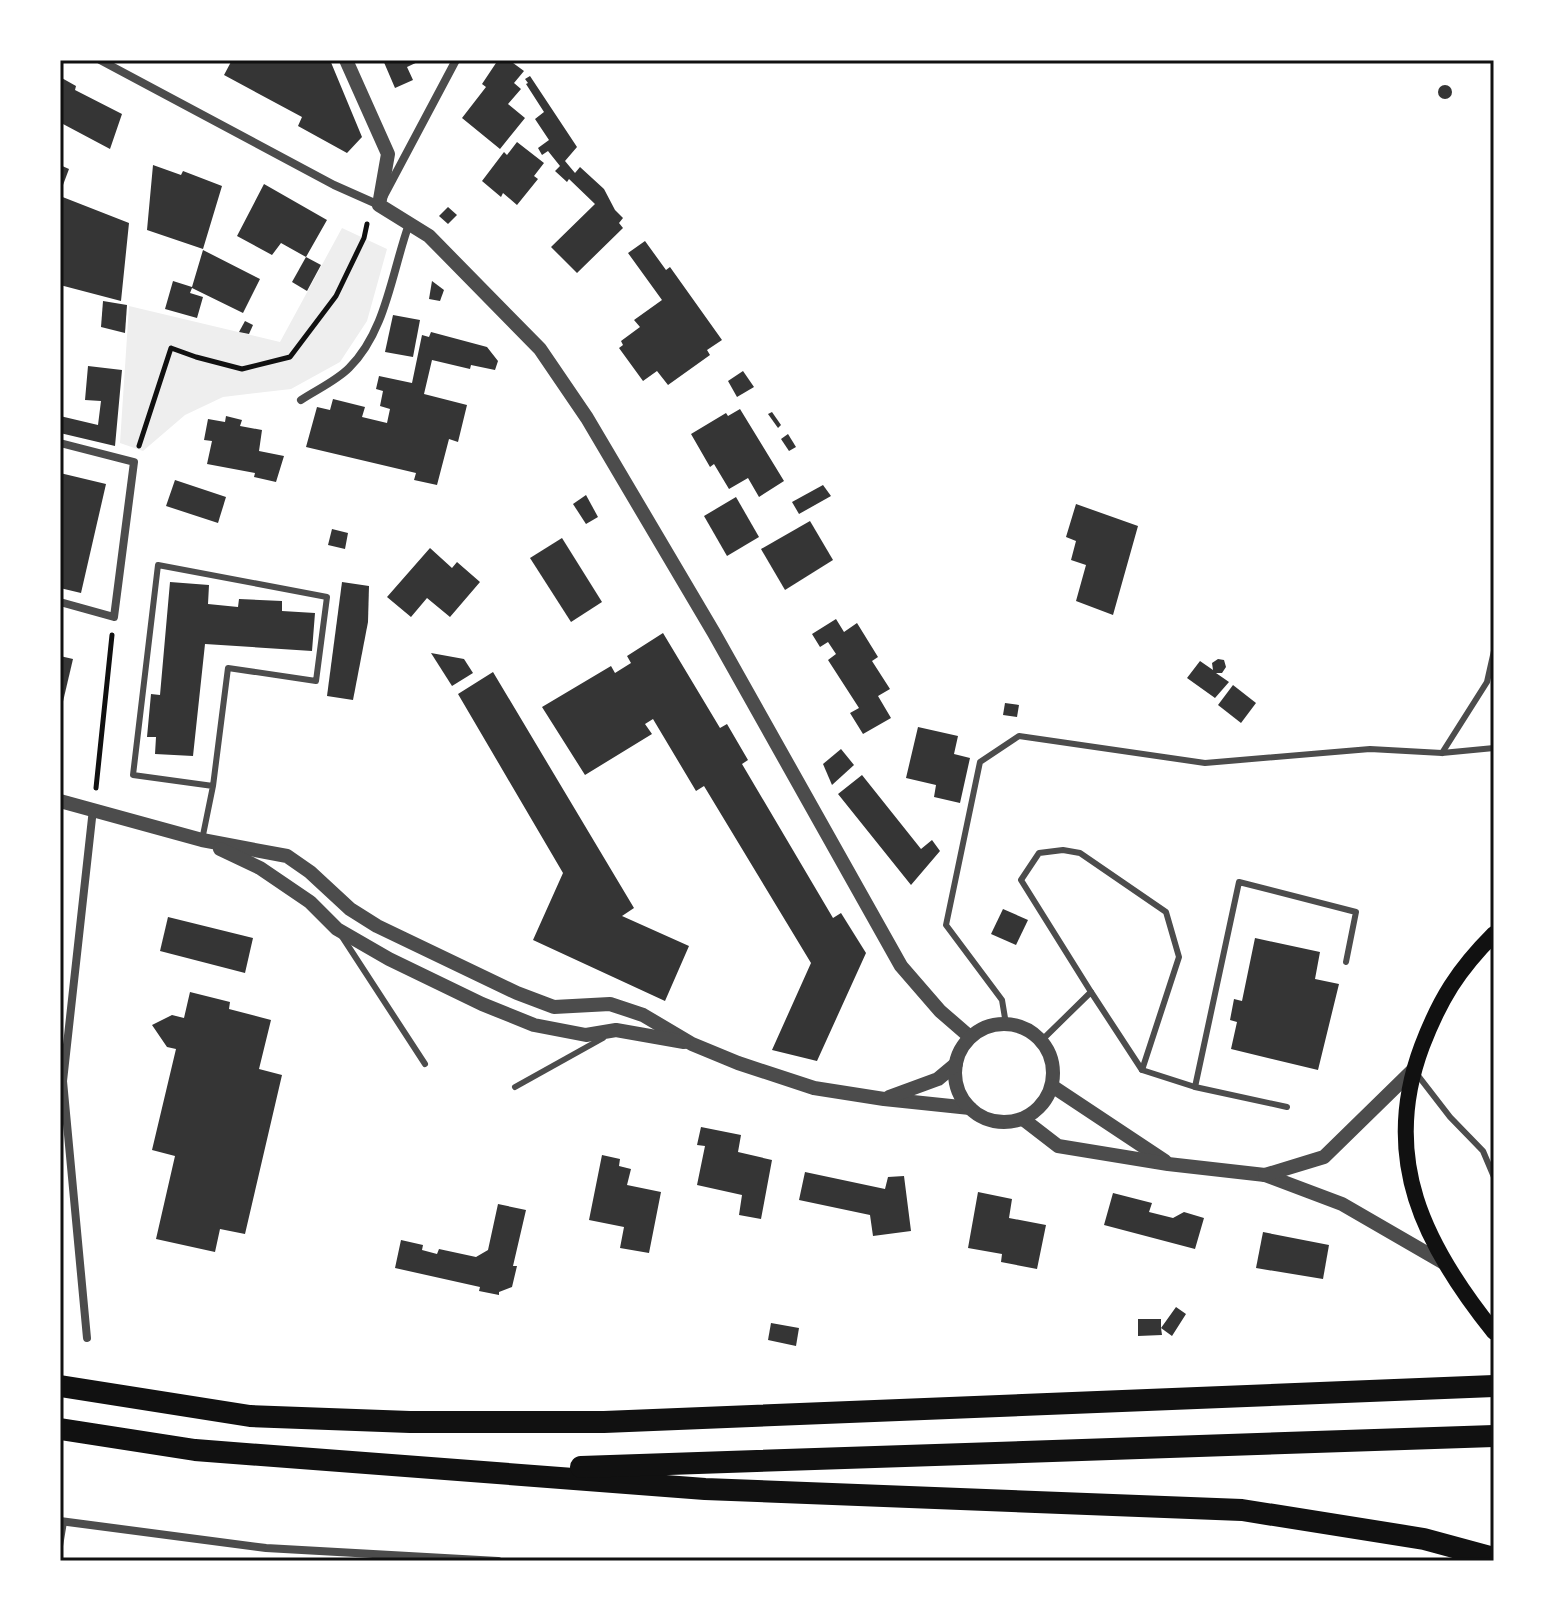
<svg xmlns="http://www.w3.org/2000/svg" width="1554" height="1621" font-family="Cabin,sans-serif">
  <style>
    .green { fill: #eee }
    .building { fill: #353535 }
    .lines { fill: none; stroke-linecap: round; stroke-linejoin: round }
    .path { stroke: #111; stroke-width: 5 }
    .service { stroke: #4c4c4c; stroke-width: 6 }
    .minor { stroke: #4c4c4c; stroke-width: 8 }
    .tertiary { stroke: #4c4c4c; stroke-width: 14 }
    .secondary { stroke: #111; stroke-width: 16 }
    .trunk { stroke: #111; stroke-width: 22 }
    .neatline { fill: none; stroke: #111; stroke-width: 3 }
  </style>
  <rect width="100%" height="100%" fill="#fff"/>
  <polygon class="green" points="342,228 387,249 367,321 340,362 291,389 223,397 185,415 143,451 120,443 129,306 280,342"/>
  <g class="building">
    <polygon points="232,60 330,60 362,137 347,153 298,126 302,117 224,75"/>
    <polygon points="383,60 422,60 407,67 413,80 395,88"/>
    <polygon points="498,60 509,60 524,71 514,83 521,89 508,104 525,118 500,149 462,118 486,87 482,84"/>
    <polygon points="530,76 577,147 565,161 575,173 580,167 604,189 615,210 623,218 619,223 623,228 577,273 551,247 595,204 569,179 567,182 555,171 560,166 548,151 542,155 538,148 549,140 535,119 544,112 526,84 528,83 525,79"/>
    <polygon points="60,77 76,86 75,90 122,114 110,149 63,124 60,133"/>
    <circle cx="1445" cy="92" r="7"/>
    <polygon points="517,142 544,163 534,176 538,179 517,205 503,193 501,197 482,181 504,152 507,155"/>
    <polygon points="60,165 69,169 60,193"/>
    <polygon points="153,165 181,175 183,171 222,186 203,249 147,230"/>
    <polygon points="264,184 327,220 306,257 281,243 272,255 237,236"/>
    <polygon points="60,196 129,223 121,301 60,285 60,244 62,238 60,237"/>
    <polygon points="448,207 457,215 448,224 439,216"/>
    <polygon points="645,241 666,270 670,267 722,340 707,350 710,355 668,385 657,371 643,381 619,348 623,345 621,341 640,327 634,320 662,300 628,253"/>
    <polygon points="203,250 260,279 243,313 192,288 190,293 203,297 197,318 165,309 173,281 192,287"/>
    <polygon points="306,257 321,265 307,291 292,282"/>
    <polygon points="432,281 444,290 440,301 429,299"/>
    <polygon points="103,301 127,305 125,333 101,327"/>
    <polygon points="393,315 420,320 413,357 385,352"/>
    <polygon points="245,321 253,325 249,334 239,332"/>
    <polygon points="431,332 487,347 498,361 495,370 471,365 470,369 432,360 424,394 467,405 458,442 449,439 437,485 414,480 416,473 306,447 317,407 330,410 333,399 365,407 362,417 387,423 390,409 380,406 383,391 376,389 379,376 412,383 422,335 429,337"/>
    <polygon points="88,366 122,370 115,446 60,433 60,416 98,425 101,401 85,400"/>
    <polygon points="743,371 754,387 737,397 728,381"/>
    <polygon points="740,409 784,481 759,497 748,478 729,489 714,464 710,467 691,434 726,413 728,416"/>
    <polygon points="772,412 781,425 778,428 768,414"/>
    <polygon points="226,416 242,420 240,426 262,430 259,451 284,456 276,482 254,477 255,473 207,464 212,441 204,440 208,419 225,422"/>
    <polygon points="788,434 796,447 789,451 781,439"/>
    <polygon points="60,473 106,484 81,593 60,588"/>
    <polygon points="175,480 226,497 218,523 166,506"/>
    <polygon points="823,485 831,496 799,514 792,502"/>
    <polygon points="586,495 598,517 586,524 573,504"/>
    <polygon points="736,497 759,537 727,556 704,516"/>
    <polygon points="1076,504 1138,526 1113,615 1076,601 1086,565 1071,560 1076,541 1066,537"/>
    <polygon points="810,521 833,560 785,590 761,549"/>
    <polygon points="332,529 348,533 345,549 328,545"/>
    <polygon points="562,538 602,602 571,622 530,558"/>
    <polygon points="430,548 452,568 457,562 480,582 450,617 427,598 411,617 387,597"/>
    <polygon points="170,582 209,585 208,604 238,607 239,599 282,601 282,611 315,613 312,651 205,644 193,756 155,754 156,737 147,737 151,694 160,695"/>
    <polygon points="342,582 369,586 368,622 353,700 327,696"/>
    <polygon points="836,619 844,632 857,623 878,657 872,661 890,689 878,696 891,718 863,734 850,713 859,708 828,660 836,654 828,642 820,647 812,634"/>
    <polygon points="663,633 720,728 727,724 748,760 742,764 833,918 841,913 866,953 817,1061 772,1050 811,963 704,786 696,791 653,719 645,724 652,734 585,775 542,707 611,666 615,673 631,663 627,656"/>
    <polygon points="431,653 464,659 473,673 452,686"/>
    <polygon points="60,656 73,659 61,710 60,710"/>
    <polygon points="1218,659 1224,660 1226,667 1222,673 1216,673 1229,682 1215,698 1187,678 1200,661 1213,670 1212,663"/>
    <polygon points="493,672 634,908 622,916 689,946 665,1001 533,940 563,873 458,694"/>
    <polygon points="1233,685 1256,703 1241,723 1218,705"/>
    <polygon points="1005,703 1019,705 1017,717 1003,715"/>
    <polygon points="918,727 958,736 954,754 970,758 960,803 934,797 936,785 906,778"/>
    <polygon points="841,749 854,765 832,785 823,764"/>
    <polygon points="862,775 921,849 932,840 940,851 911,885 838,794"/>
    <polygon points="1003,909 1028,920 1016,945 991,934"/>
    <polygon points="168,917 253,938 245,973 160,951"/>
    <polygon points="1255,938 1320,952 1315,979 1339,984 1318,1070 1231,1049 1237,1022 1230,1020 1234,999 1242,1001"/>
    <polygon points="190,992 230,1002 229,1009 271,1020 259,1069 282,1075 245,1234 220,1229 215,1252 156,1239 175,1156 152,1150 176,1049 167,1047 152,1025 172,1015 184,1018"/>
    <polygon points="701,1127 741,1135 738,1152 772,1160 761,1219 739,1215 742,1195 697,1185 705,1146 697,1145"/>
    <polygon points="602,1155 620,1159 619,1166 631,1169 627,1185 661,1192 649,1253 620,1248 624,1227 589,1220"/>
    <polygon points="805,1172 885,1189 888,1177 904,1176 911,1231 873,1236 870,1215 799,1200"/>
    <polygon points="978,1192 1012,1199 1009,1218 1046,1225 1037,1269 1001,1262 1002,1254 968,1248"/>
    <polygon points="1113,1193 1152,1203 1149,1212 1173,1218 1184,1212 1204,1218 1195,1249 1104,1225"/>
    <polygon points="498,1204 526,1210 513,1266 517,1266 512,1287 499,1292 499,1295 479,1291 480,1287 395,1268 401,1240 423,1245 422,1250 437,1254 439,1249 476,1257 488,1250"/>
    <polygon points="1263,1232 1329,1245 1323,1279 1256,1268"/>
    <polygon points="1176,1307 1186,1314 1172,1336 1161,1328 1162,1335 1138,1336 1138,1319 1161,1319 1161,1328"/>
    <polygon points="771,1323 799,1328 796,1346 768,1340"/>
  </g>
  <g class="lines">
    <g class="path">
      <polyline points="139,446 171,348 196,357 242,369 290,357 336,296 364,238 367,224"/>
      <polyline points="96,788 112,635"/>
    </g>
    <g class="service">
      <polyline points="1442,753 1487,682 1494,651"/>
      <polyline points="202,840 213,786 228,668 316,681 327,597 158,565 133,775 213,786"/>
      <polyline points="341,935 425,1064"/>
      <polyline points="1091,992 1021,880 1039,853 1063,850 1080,853 1166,912 1179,957 1142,1070"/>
      <polyline points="1006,1024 1002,1000 946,925 980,762 1019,736 1205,763 1370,749 1442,753 1494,748"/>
      <polyline points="1041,1041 1091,992 1142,1070 1195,1087 1287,1107"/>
      <polyline points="1416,1073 1450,1117 1483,1151 1494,1177"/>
      <polyline points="515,1087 603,1038"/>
      <polyline points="1195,1087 1239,882 1356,912 1346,962"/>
      <polyline points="60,1546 64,1522"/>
    </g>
    <g class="minor">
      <polyline points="100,60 334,185 379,205 456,60"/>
      <path d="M 301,400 C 316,390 336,381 349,368 C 386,332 392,271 409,224"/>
      <polyline points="60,443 134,462 114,617 60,602"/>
      <polyline points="87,1338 63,1081 93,809"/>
      <polyline points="60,1521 266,1548 498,1561"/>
    </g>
    <g class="tertiary">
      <polyline points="346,60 388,154 379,205 429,236 540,349 587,418 714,633 901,966 940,1011 970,1037"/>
      <polyline points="60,801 202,840 287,856 310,872 350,909 377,926 517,993 554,1007 610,1004 643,1015 692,1044 738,1063 814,1088 884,1099 970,1108"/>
      <polyline points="220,849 260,868 310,902 337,929 389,959 482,1004 534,1025 586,1035 616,1030 684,1042"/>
      <circle cx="1004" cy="1073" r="49"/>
      <polyline points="1052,1086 1165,1161"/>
      <polyline points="889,1097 938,1079 956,1064"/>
      <polyline points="1023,1119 1058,1146 1168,1164 1265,1175 1342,1204 1444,1263"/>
      <polyline points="1265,1175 1324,1157 1413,1070"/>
    </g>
    <path class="secondary" d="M 1494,934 C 1458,970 1440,999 1422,1046 C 1380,1158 1424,1245 1494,1332"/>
    <g class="trunk">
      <polyline points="60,1386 250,1416 410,1422 604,1422 1494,1386"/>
      <polyline points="60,1429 195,1450 705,1489 1242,1510 1424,1539 1494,1558"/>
      <polyline points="581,1467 1494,1436"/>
    </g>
  </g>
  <rect width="1554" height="1621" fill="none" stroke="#ffffff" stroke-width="124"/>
  <rect x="62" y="62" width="1430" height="1497" class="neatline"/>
</svg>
